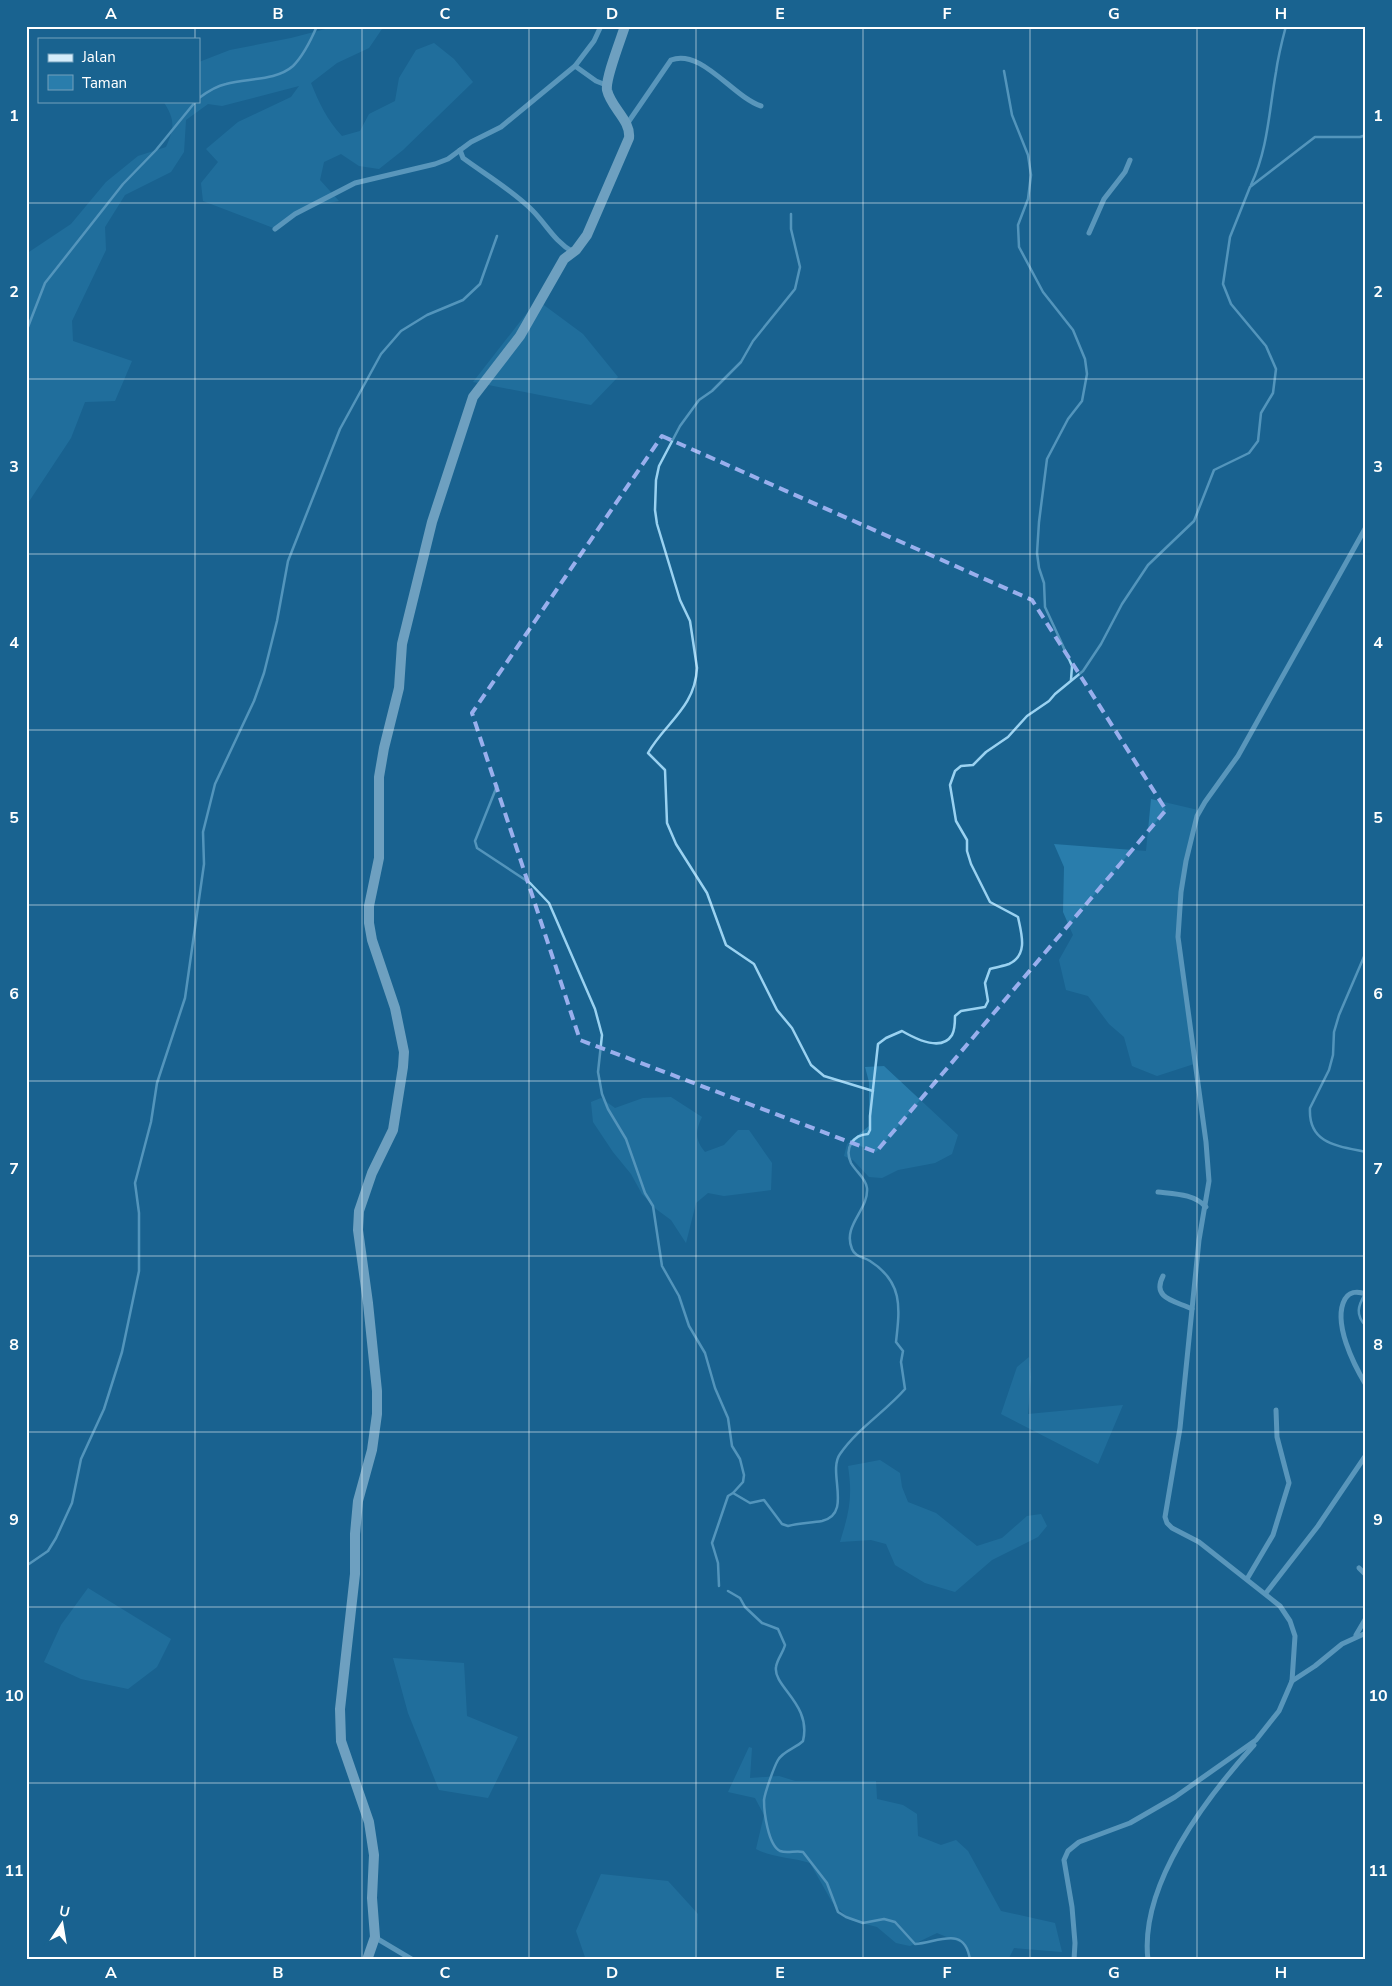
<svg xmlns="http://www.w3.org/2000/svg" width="1392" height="1986" font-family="'Nunito Sans',sans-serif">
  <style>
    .green { fill: #297dac }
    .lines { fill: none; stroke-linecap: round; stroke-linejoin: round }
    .stream { stroke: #9ad2f1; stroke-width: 2.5 }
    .street { stroke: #a7d5ef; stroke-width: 5 }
    .secondary { stroke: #d4ecfa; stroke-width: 10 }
    .marked { fill: none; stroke: #99afed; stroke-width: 4; stroke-dasharray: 10 6; stroke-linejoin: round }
    .grid { fill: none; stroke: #fff; stroke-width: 1; stroke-opacity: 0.55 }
    .neatline { fill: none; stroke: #fff; stroke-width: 2 }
    .grid-label { font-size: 16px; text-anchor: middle; font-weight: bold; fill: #fff }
  </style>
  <rect width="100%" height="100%" fill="#196390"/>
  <g class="green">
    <path d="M 337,26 L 384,26 L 369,48 L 337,63 L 311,83 C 319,103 327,120 342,136 L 360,131 L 369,114 L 395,101 L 399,78 L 416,50 L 434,43 L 454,59 L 473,82 L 403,150 L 379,169 L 359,166 L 341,154 L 324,162 L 320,180 L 339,201 L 308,207 L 276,229 L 203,201 L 201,183 L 218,162 L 206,149 L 238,122 L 291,97 L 299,86 L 222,106 L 208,104 L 186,120 L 184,152 L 171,172 L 125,195 L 105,227 L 106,250 L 72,321 L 73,341 L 132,361 L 115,401 L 85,402 L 71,438 L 26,506 L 26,254 L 71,224 L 106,182 L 138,156 L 166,147 C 175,127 175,119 163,101 L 199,101 L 199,62 L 230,50 L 291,38 Z"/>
    <polygon points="537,300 583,334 618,377 591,405 473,382"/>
    <polygon points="1151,799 1198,810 1178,908 1181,974 1194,1064 1157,1076 1132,1066 1124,1037 1109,1024 1088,996 1066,990 1059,960 1073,935 1063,912 1064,867 1054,844 1146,851"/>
    <polygon points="884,1066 958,1135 952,1154 935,1163 898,1170 882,1178 869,1177 853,1160 844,1156 847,1144 869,1126 869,1082 865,1067"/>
    <path d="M 671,1097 L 702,1117 C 695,1131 695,1140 705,1152 L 724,1145 L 738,1130 L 749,1130 L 772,1163 L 771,1190 L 724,1196 L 708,1193 L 696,1203 L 686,1243 L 671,1220 L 656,1209 L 642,1194 L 631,1174 L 613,1152 L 593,1122 L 591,1102 L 601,1098 L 615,1108 L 643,1098 Z"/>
    <polygon points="1029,1357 1031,1377 1028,1414 1123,1405 1098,1464 1001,1414 1017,1367"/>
    <path d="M 880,1460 L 900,1473 L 902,1487 L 908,1502 L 936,1513 L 977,1546 L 1002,1538 L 1027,1516 L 1041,1514 L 1047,1526 L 1038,1537 L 992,1560 L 955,1592 L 925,1583 L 895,1565 L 886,1544 L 871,1540 L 840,1542 C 849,1513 853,1497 848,1466 Z"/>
    <polygon points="88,1588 171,1639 157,1667 128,1689 81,1679 44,1662 61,1625"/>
    <polygon points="393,1658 464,1663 467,1716 518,1737 488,1798 439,1790 408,1713"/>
    <path d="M 749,1747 L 752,1748 L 750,1778 L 779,1776 L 795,1781 L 876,1781 L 877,1799 L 903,1805 L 917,1814 L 918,1836 L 941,1845 L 956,1840 L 968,1851 L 1001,1911 L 1055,1923 L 1062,1952 L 1014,1948 L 1008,1960 L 970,1960 L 964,1944 L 937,1933 L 910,1946 L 896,1943 L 877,1927 L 850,1920 L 832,1902 L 810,1863 C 791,1857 773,1858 756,1849 L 764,1815 L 755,1798 L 728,1792 Z"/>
    <polygon points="601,1874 668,1881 698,1914 697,1960 586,1960 576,1931"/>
  </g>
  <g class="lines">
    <g class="stream">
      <polyline points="347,26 353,26"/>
      <polyline points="1004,71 1012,115 1028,155 1031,175 1028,199 1018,225 1019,247 1043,292 1073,330 1085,359 1087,374 1082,401 1068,419 1047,459 1039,522 1037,553 1039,568 1044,583 1045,607 1069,659 1072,666 1071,680"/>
      <path d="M 199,98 C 207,92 216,86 226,84 C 247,78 276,81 293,66 C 304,55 311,40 317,26"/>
      <path d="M 1251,185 C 1268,149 1269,111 1276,72 C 1278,57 1282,41 1286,26"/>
      <path d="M 791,214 L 791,229 L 800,267 L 795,289 L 753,341 L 741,362 L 712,391 L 699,400 L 680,426 L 659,466 L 656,480 L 655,510 L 657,524 L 680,600 L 690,621 L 697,668 C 695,708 665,723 648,753 L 665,770 L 667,823 L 676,844 L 707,893 L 726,945 L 754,964 L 777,1010 L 792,1028 L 811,1065 L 824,1076 L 873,1091"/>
      <polyline points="26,332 45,283 123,184 156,150 196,101"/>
      <polyline points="497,786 475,841 477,848 530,883 549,903 595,1009 602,1035 598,1072 602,1094 608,1109 626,1139 645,1193 653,1206 662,1266 679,1296 689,1326 705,1353 715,1388 728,1418 732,1446 740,1459 744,1475 743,1482 733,1493"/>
      <path d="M 1366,952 L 1339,1015 L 1334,1032 L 1333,1055 L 1329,1070 L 1310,1108 C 1308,1144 1338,1146 1366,1152"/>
      <path d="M 1365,1294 C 1358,1306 1355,1315 1366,1326"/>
      <polyline points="26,1566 48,1551 56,1538 72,1503 81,1459 104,1409 122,1352 139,1271 139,1213 135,1183 151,1122 157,1083 185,998 204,864 203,832 215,784 254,701 264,673 277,621 288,561 340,429 381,354 401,331 427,315 463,300 480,284 497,236"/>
      <path d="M 719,1586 L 718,1563 L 712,1543 L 728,1496 L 733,1493 L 750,1503 L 764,1500 L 782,1524 L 788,1526 C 799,1523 811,1523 822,1521 C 853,1514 827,1472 840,1454 C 857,1429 885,1412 905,1389 L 901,1362 L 903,1351 L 896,1342 C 900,1307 903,1282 870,1261 C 864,1257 855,1257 852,1249 C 842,1225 869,1210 867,1188 C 866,1178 856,1172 851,1163 C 844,1148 853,1135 868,1134 L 870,1130 L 870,1116 L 878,1044 L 886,1038 L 902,1031 C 914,1038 941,1053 952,1035 C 955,1030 955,1021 955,1016 L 961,1011 L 985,1007 L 988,1001 L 985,983 L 990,969 C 996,967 1004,966 1009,964 C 1029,955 1021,932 1018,917 L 990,902 L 971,864 L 967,851 L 967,840 L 956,821 L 950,785 L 955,771 L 961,766 L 973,765 L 986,752 L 1008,737 L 1027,716 L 1049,701 L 1055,694 L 1083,671 L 1101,644 L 1122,604 L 1148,565 L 1194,521 L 1214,470 L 1249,453 L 1258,441 L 1261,413 L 1273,393 L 1276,369 L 1266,346 L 1231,304 L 1223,284 L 1230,237 L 1250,187 L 1315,137 L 1360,137 L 1366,135"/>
      <path d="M 728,1591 L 740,1598 L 745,1607 L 762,1623 L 778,1629 L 785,1645 C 783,1653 777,1659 776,1667 C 773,1687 812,1704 803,1741 C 796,1748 783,1751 778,1760 C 774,1767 765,1792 764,1800 C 764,1812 768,1845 780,1851 C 788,1854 795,1850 803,1852 L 827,1883 L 838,1912 L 846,1917 L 863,1923 L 884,1919 L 895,1922 L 915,1944 C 937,1943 965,1924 970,1960"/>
    </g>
    <g class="street">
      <polyline points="575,66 594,41 601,26"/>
      <path d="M 627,124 L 671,60 C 701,48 733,97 761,106"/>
      <path d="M 460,150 L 463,158 C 486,175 512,190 532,210 C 547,225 554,241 573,252"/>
      <polyline points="275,229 295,214 355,183 435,164 448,159 471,142 501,127 575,66 596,81 606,85"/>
      <polyline points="1089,233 1104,199 1125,172 1130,160"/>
      <path d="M 1158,1192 C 1176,1194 1194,1194 1206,1207"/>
      <path d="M 1163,1276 C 1151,1299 1176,1301 1192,1309"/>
      <path d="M 1366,1294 C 1357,1291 1350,1291 1345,1299 C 1332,1322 1354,1365 1366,1385"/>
      <polyline points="1359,1568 1366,1575"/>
      <polyline points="1247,1579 1273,1535 1289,1483 1277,1437 1276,1410"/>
      <polyline points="1266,1593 1318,1526 1366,1455"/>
      <polyline points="1356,1635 1366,1618"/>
      <polyline points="1292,1681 1315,1666 1342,1644 1366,1633"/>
      <polyline points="376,1938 413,1960"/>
      <polyline points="1074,1960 1075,1943 1072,1907 1064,1860 1068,1851 1079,1842 1130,1823 1175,1797 1256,1740 1279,1711 1292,1681 1295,1636 1290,1621 1280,1606 1199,1542 1172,1528 1167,1523 1165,1517 1180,1428 1199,1240 1209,1181 1206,1142 1178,937 1181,892 1186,861 1197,816 1205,802 1238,756 1366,527"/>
      <path d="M 1148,1960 C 1139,1885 1206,1798 1254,1745"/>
    </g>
    <path class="secondary" d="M 367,1960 L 375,1937 L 372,1898 L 374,1855 L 369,1822 L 341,1741 L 340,1709 L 355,1574 L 355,1534 L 358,1501 L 372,1450 L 377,1414 L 377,1391 L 368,1303 L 358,1230 L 359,1211 L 372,1173 L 393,1130 L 403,1067 L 404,1052 L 395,1008 L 372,940 L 369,923 L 369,906 L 379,858 L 379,777 L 384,748 L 399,688 L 402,644 L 432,522 L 473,397 L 520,336 L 564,259 L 576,250 L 587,235 L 629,138 C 631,120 611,108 607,90 C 605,79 621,39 625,26"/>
  </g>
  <path d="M0 0H1392V1986H0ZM 662,436 L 1032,600 L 1166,810 L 876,1152 L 580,1040 L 472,713 Z" fill="#196390" fill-opacity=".55" fill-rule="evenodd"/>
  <path class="marked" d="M 662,436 L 1032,600 L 1166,810 L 876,1152 L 580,1040 L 472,713 Z"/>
  <path class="grid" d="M 195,26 L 195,39M 362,26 L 362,1960M 529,26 L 529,1960M 696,26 L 696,1960M 863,26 L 863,1960M 1030,26 L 1030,1960M 1197,26 L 1197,1960M 195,101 L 195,1960M 26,203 L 1366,203M 26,379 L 1366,379M 26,554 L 1366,554M 26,730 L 1366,730M 26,905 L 1366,905M 26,1081 L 1366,1081M 26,1256 L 1366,1256M 26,1432 L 1366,1432M 26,1607 L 1366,1607M 26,1783 L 1366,1783"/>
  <rect width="1392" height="1986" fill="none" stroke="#196390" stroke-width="55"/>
  <rect x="38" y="38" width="162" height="65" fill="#196390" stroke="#75a1bc"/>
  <rect x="48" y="54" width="25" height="8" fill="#d4ecfa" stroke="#75a1bc"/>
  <text x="82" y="62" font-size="15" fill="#ffffff">Jalan</text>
  <rect x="48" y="75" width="25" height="15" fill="#297dac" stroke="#75a1bc"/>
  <text x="82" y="88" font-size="15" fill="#ffffff">Taman</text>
  <g transform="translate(62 1924) rotate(12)" stroke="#196390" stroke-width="4" paint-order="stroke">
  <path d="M0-4L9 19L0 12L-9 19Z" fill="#ffffff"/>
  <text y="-8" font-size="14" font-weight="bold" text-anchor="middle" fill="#ffffff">U</text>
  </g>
  <rect x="28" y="28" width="1336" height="1930" class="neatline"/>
  <g class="grid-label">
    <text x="111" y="19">A</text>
    <text x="278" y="19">B</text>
    <text x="445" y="19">C</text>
    <text x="612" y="19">D</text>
    <text x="780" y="19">E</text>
    <text x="947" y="19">F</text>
    <text x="1114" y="19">G</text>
    <text x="1281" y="19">H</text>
    <text x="14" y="121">1</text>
    <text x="1378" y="121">1</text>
    <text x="14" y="297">2</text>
    <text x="1378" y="297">2</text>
    <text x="14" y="472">3</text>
    <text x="1378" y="472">3</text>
    <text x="14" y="648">4</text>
    <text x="1378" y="648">4</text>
    <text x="14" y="823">5</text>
    <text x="1378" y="823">5</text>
    <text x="14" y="999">6</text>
    <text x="1378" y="999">6</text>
    <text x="14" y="1174">7</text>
    <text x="1378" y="1174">7</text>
    <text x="14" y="1350">8</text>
    <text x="1378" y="1350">8</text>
    <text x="14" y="1525">9</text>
    <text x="1378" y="1525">9</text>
    <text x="14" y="1701">10</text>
    <text x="1378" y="1701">10</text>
    <text x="14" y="1876">11</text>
    <text x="1378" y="1876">11</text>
    <text x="111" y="1978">A</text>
    <text x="278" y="1978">B</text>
    <text x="445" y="1978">C</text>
    <text x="612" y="1978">D</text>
    <text x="780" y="1978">E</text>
    <text x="947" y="1978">F</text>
    <text x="1114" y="1978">G</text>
    <text x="1281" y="1978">H</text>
  </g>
</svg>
